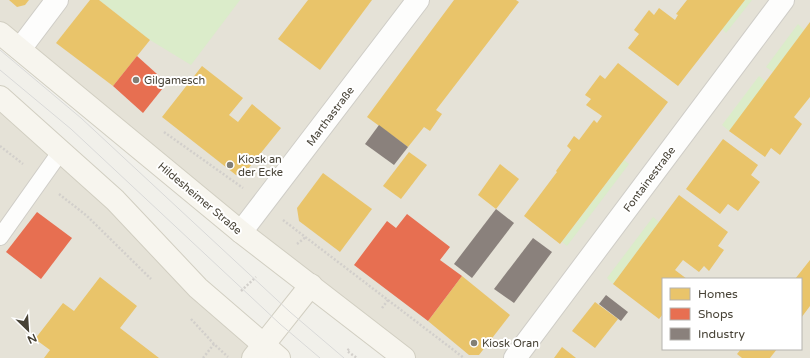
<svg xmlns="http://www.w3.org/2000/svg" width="810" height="358" font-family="'Varela Round',sans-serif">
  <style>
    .residential { fill: #e5e2d7; fill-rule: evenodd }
    .green { fill: #dbecca }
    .homes { fill: #e9c46a }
    .shops { fill: #e76f51 }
    .industry { fill: #8a817c }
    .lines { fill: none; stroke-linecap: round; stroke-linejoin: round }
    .service-casing { stroke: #cfcdc7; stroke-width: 18 }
    .minor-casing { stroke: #cfcdc7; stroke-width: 24 }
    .secondary-casing { stroke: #d1cec1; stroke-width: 24 }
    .path { stroke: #d2cfcb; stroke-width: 2.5; stroke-dasharray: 2 2; stroke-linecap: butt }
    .service { stroke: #fdfdfc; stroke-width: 16 }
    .minor { stroke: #fdfdfc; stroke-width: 22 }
    .secondary { stroke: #f7f5ee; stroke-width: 22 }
    .tram { stroke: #d9d9d8; stroke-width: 1 }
    .poi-dot { fill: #827f75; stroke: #fff; stroke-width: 1.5 }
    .labels { text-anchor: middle; stroke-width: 4; stroke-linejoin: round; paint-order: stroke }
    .poi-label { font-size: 11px; fill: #474236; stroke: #fff; text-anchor: start }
    .street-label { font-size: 11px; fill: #474236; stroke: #fff }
  </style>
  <rect width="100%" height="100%" fill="#f1f0ea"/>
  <g class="residential">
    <path d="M 0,0 L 810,0 L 810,358 L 404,358 L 0,33 ZM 663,279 L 801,279 L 801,349 L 663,349 Z"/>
    <polygon points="0,111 263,346 253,358 0,358"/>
  </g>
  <g class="green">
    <polygon points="99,0 240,0 191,65 150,40"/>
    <polygon points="745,0 752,0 726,33 722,29"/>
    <polygon points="798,24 804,30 773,72 766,67"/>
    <polygon points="759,76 766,82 729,131 722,125"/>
    <polygon points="624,160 629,164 567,246 562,242"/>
    <polygon points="653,217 659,222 613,284 607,278"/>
  </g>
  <g class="homes">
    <polygon points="9,0 29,0 25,5 17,7"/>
    <polygon points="90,0 99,0 150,40 113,86 56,43"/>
    <polygon points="308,0 372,0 320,70 278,39"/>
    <polygon points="454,0 516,0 519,2 436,110 442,114 430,131 424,127 408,147 367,117"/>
    <polygon points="687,0 745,0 678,86 628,48 639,34 634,30 649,10 654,15 659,8 675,20 678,15 676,14"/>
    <polygon points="810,22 810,97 794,117 802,124 780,155 771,148 765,157 729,131"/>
    <polygon points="618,63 668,102 560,244 524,216 557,172 556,171 571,150 567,146 574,136 579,140 594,120 597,123 602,116 586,105 591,99 585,95 600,75 605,79"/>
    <polygon points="202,66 243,98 229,115 238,122 252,104 281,128 244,174 236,175 162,117"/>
    <polygon points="723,139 758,165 751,175 760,182 738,211 728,204 720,214 686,189"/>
    <polygon points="409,152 427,165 401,199 383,186"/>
    <polygon points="500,164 519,179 496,209 478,195"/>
    <polygon points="323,173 372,209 340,252 299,221 297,208"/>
    <polygon points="679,195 728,232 718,246 724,250 709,271 704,266 699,272 683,260 675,270 687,279 663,279 663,314 659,319 613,284"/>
    <polygon points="810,260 810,306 801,318 801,279 795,279"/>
    <polygon points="462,276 510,315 479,355 469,355 428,321"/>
    <polygon points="100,277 137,306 120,328 159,358 44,358 50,350 35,339 63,303 74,311"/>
    <polygon points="595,302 618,319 595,348 572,331"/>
    <polygon points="562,347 576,358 554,358"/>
    <polygon points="741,349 777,349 770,358 742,358 737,354"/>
  </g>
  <g class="shops">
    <polygon points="137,56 167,83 143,113 113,86"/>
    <polygon points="37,212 72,238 41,279 6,252"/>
    <polygon points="407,214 450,247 440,260 462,276 428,321 354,265 387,221 396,228"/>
  </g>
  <g class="industry">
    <polygon points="379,125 408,147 394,165 365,144"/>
    <polygon points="496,209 514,223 472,278 454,264"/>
    <polygon points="533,238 552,252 514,303 494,289"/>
    <polygon points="606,295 628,312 621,321 599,304"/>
  </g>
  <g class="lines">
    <g class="service-casing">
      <polyline id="service" points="0,237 61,151"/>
    </g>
    <g class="minor-casing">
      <g id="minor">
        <polyline points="20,49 57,0"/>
        <polyline points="241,232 418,0"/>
        <polyline points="515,358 783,0"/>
      </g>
    </g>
    <g class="secondary-casing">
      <g id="secondary">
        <polyline points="0,33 241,232 404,358"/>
        <polyline points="0,97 115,200 198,288 279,358"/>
        <polyline points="253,358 311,285"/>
      </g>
    </g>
    <g class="path">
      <polyline points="164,132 243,188"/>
      <polyline points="0,146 23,164"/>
      <polyline points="59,194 87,216 151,279"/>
      <polyline points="283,220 464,358"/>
      <polyline points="297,244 306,237"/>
      <polyline points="241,291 256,277"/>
      <polyline points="382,308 388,300"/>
      <polyline points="191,319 214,344 228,357"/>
      <polyline points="349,349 347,351 357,358"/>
      <polyline points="203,358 214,344"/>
    </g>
    <use href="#service" class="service"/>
    <use href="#minor" class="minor"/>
    <use href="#secondary" class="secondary"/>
    <g class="tram">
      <polyline points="0,50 81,118 290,312 344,358"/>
      <polyline points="0,70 71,129 280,324 320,358"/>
    </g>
  </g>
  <g class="poi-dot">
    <circle cx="136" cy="80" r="4"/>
    <circle cx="230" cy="165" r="4"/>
    <circle cx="474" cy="343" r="4"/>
  </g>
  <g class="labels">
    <g class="poi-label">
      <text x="144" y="84">Gilgamesch</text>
      <text x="238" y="163">Kiosk an<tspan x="238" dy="13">der Ecke</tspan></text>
      <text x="482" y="347">Kiosk Oran</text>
    </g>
    <g class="street-label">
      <text transform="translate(330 116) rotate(-53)" y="4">Marthastraße</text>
      <text transform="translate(649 179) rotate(-53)" y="4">Fontainestraße</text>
      <text transform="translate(200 198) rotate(40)" y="4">Hildesheimer Straße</text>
    </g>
  </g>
  <rect x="662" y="278" width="140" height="72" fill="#ffffff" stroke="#b5b3af"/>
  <rect x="670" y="288" width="20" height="12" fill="#e9c46a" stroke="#b5b3af"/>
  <text x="698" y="298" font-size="12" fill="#474236">Homes</text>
  <rect x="670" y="308" width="20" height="12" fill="#e76f51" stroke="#b5b3af"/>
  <text x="698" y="318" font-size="12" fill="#474236">Shops</text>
  <rect x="670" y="328" width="20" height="12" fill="#8a817c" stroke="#b5b3af"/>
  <text x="698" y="338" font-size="12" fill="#474236">Industry</text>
  <g transform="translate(28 330) rotate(155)" stroke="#ffffff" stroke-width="3" paint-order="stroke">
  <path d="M0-3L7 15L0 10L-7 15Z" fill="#474236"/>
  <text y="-6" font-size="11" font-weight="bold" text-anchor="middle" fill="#474236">N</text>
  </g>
</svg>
